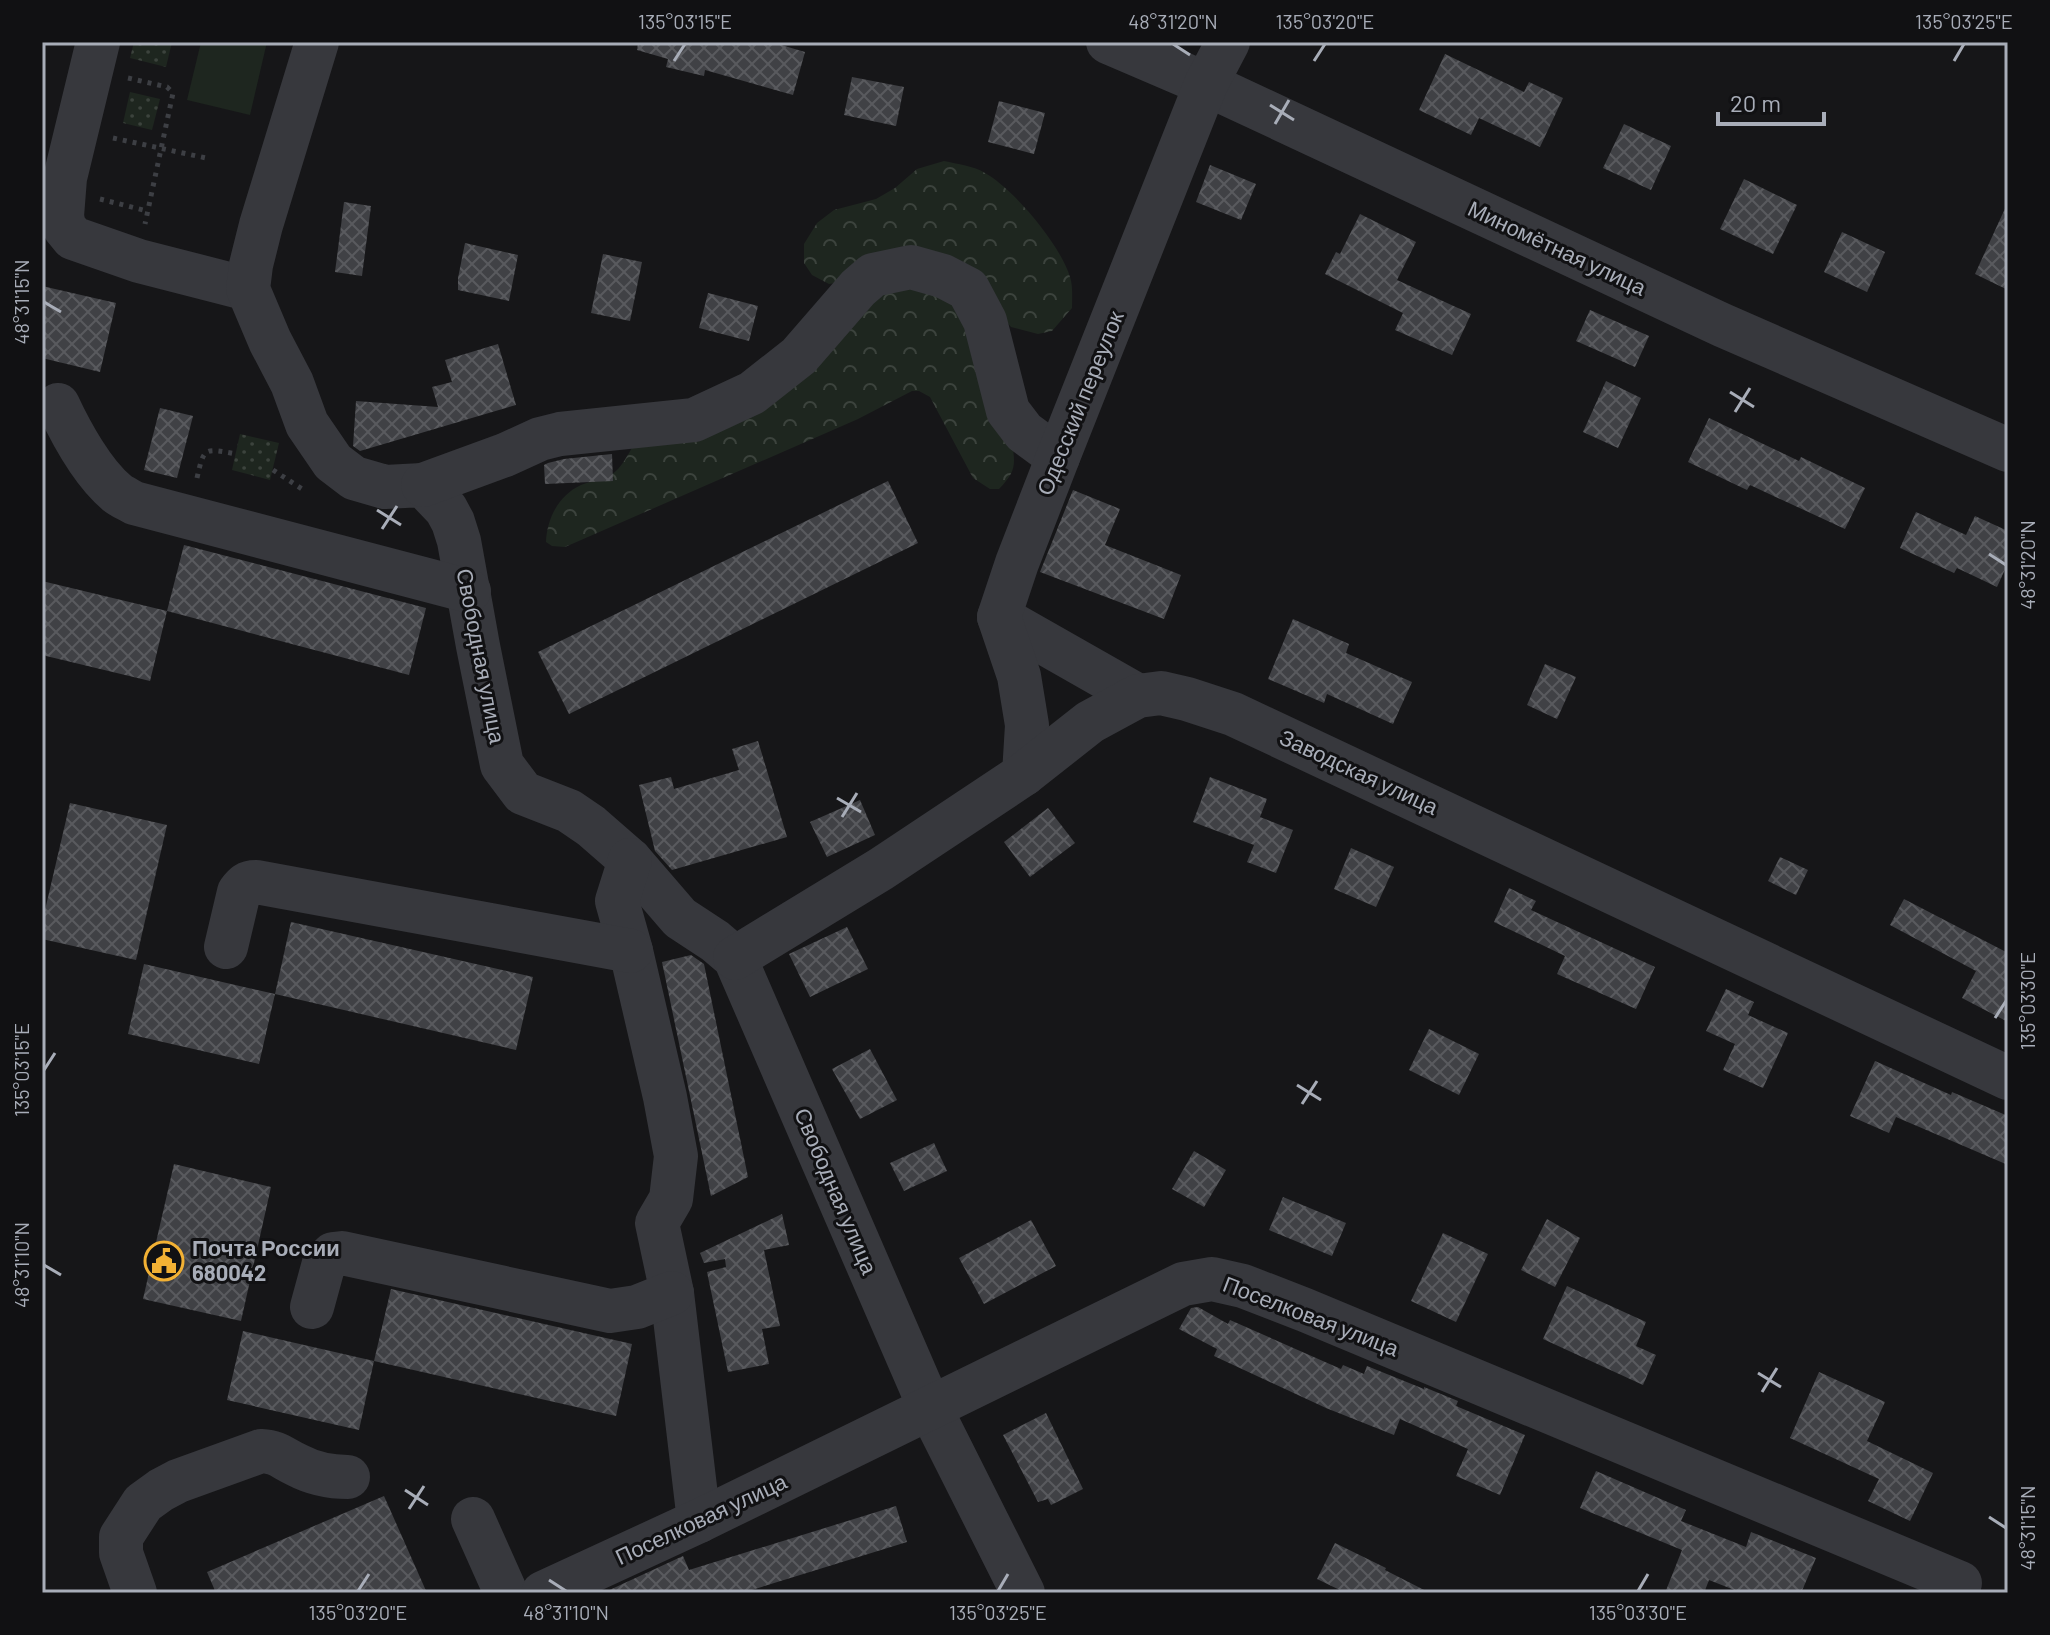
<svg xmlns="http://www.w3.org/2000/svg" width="2050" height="1635" font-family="Barlow,sans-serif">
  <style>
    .grass { fill: url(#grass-dots) }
    .forest { fill: url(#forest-crowns) }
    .garden { fill: #1e261f }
    .building { fill: url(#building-cross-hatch) }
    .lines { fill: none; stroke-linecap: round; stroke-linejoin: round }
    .path { stroke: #3d3f44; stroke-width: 5; stroke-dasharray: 4 6; stroke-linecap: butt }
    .minor { stroke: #37383d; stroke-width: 44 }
    .ticks { fill: none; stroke: #a8adb8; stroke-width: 3 }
    .labels { text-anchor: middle; stroke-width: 6; stroke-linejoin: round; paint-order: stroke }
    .street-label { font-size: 22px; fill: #a8adb8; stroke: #111113 }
    .poi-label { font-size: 22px; font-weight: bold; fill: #a8adb8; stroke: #111113; text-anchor: start }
    .neatline { fill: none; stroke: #a8adb8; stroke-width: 3 }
    .ticks-label { font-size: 20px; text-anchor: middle; fill: #a8adb8 }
  </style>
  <defs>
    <pattern id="grass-dots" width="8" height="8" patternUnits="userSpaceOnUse" patternTransform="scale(2)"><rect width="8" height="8" fill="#1e261f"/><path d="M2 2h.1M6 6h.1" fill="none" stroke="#3c433d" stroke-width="1.8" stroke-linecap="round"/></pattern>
    <pattern id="forest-crowns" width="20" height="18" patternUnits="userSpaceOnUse" patternTransform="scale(2)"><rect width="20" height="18" fill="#1e261f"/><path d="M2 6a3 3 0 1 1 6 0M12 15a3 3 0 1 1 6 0" fill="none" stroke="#3c433d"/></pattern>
    <pattern id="building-cross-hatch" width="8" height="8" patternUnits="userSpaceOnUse" patternTransform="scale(2)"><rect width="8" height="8" fill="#404145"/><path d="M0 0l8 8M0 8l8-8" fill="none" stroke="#595a5e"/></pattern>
  </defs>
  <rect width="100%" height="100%" fill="#161618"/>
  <g class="grass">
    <polygon points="134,42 172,42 166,67 130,58"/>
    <polygon points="130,92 160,99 152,130 123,123"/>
    <polygon points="240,434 279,443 270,480 232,470"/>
  </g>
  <g class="forest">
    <path d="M 944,161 C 957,164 974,166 985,173 C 1014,189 1061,246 1070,277 C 1073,286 1072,298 1072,308 L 1052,331 L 1038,334 L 1011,327 L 998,311 L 987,292 L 841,282 L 829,284 L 812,275 L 804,263 L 804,244 L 817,223 L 834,210 L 876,199 L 895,188 L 917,169 Z"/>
    <path d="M 900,285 L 959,303 L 1012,443 C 1016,466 1015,472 999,489 L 990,489 L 973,478 L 930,397 L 919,391 L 912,391 L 858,419 L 565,547 L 552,546 L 546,542 C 547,518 559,495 581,485 C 590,481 602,480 611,475 C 622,468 627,455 634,445 L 855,306 Z"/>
  </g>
  <polygon class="garden" points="201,42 267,42 250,115 187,100"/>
  <g class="building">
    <polygon points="638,42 771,42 805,52 793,95 705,70 704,76 666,67 668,59 637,50"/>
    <polygon points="1445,54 1524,92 1529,82 1563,98 1540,147 1479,118 1471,135 1419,110"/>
    <polygon points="852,77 904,87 896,126 844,115"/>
    <polygon points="999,101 1045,113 1034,154 988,142"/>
    <polygon points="1624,124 1671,146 1651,190 1603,168"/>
    <polygon points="1210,165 1256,184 1241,220 1196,202"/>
    <polygon points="1744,179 1797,205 1773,254 1720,229"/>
    <polygon points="344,202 371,206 362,276 335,272"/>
    <polygon points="2008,202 2008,290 1975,274"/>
    <polygon points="1360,214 1416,242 1397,280 1471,314 1452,355 1395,330 1403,313 1325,274 1336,252 1340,254"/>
    <polygon points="1842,232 1885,252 1867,292 1824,272"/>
    <polygon points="465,243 518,255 509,301 458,290 458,278"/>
    <polygon points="603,254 642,262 630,321 591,313"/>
    <polygon points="42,286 116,303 100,372 42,358"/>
    <polygon points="708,293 758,306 749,341 699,328"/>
    <polygon points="1590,310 1649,336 1635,367 1576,341"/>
    <polygon points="498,344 516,405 360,451 353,446 356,401 438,407 432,387 452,382 445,360"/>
    <polygon points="1606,381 1641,398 1618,448 1583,432"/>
    <polygon points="160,408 193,416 177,478 144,470"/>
    <polygon points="1709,418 1799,461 1801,457 1865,488 1845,529 1750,485 1747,490 1688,462"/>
    <polygon points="612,454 613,481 545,484 544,465 548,463 564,459"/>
    <polygon points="888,481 918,543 569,714 538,652"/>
    <polygon points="1073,490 1120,509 1105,545 1181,575 1164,619 1040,572"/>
    <polygon points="1916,512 1966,535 1975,516 2008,531 2008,563 1997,587 1957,568 1954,573 1900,548"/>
    <polygon points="184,545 426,608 409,675 167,611"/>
    <polygon points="42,581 167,611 150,681 42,655"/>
    <polygon points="1293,619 1349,644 1346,653 1412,682 1393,724 1327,694 1324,703 1268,679"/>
    <polygon points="1545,664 1576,677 1557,719 1527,705"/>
    <polygon points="758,741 787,837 672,870 655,851 639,785 671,777 674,789 739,770 732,749"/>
    <polygon points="1210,777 1267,799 1260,817 1293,830 1276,873 1247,862 1254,845 1193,822"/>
    <polygon points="860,800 875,835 827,857 810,822"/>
    <polygon points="70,803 167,825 136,960 42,939 42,923"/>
    <polygon points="1048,808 1075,843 1030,877 1004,842"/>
    <polygon points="1351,848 1394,867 1376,907 1334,889"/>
    <polygon points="1780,857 1808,870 1796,895 1768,881"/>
    <polygon points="1509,888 1536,901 1531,910 1655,967 1636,1009 1557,974 1565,956 1494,922"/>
    <polygon points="1904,899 2008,953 2008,1022 1962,998 1976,971 1890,925"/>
    <polygon points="291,922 533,977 516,1050 275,994"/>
    <polygon points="847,927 868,969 810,997 789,954"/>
    <polygon points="691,955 704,964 748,1177 711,1196 662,962"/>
    <polygon points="144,964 275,994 259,1064 128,1034"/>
    <polygon points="1726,989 1754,1002 1748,1015 1788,1033 1763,1088 1723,1070 1735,1044 1706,1031"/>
    <polygon points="1429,1029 1479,1054 1459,1095 1409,1070"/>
    <polygon points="870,1049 897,1100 860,1119 832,1069"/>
    <polygon points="1875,1061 1951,1095 1952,1092 2008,1116 2008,1165 1896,1117 1889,1133 1850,1116"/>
    <polygon points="934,1143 947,1171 904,1191 890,1163"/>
    <polygon points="1194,1151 1226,1170 1204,1207 1172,1189"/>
    <polygon points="174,1164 271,1187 241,1321 143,1299"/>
    <polygon points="1283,1197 1346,1223 1332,1256 1269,1230"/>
    <polygon points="782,1214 789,1245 764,1250 780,1326 762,1329 769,1364 728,1372 707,1272 726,1267 725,1259 704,1263 700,1253"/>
    <polygon points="1547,1219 1580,1238 1555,1287 1521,1270"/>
    <polygon points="1031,1220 1056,1266 984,1304 959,1258"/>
    <polygon points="1443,1233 1488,1254 1456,1322 1411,1301"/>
    <polygon points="1567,1286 1646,1322 1636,1346 1656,1355 1643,1385 1543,1339"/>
    <polygon points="391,1289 632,1344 616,1416 374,1361"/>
    <polygon points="1198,1307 1228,1324 1230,1320 1341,1369 1343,1365 1364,1374 1367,1366 1424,1389 1424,1387 1458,1401 1456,1406 1525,1435 1500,1495 1456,1476 1468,1449 1400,1419 1394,1435 1326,1408 1214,1356 1217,1349 1179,1329 1191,1308"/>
    <polygon points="243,1331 374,1361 359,1430 227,1400"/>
    <polygon points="1819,1372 1885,1402 1867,1441 1933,1473 1910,1521 1868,1501 1879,1479 1790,1438"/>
    <polygon points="1046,1413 1083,1489 1051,1505 1048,1499 1038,1502 1003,1435"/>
    <polygon points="1596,1471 1686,1510 1681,1521 1746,1547 1751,1532 1816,1558 1801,1593 1742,1593 1709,1580 1704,1593 1665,1593 1682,1550 1580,1508"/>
    <polygon points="384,1496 427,1593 216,1593 207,1572"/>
    <polygon points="896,1506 907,1542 742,1593 603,1593 683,1556 689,1570"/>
    <polygon points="1335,1543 1386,1568 1385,1570 1430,1593 1346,1593 1317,1579"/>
  </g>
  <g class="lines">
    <g class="path">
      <polyline points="128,78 167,87 173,93 145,224"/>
      <polyline points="113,138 206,158"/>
      <polyline points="100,199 147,211"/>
      <polyline points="273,470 302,489"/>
      <path d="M 197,478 C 204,447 204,448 236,454"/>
    </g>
    <g class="minor">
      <polyline points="98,42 65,178 62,216 64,227 73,238 139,261 248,289"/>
      <polyline points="317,42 261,225 251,265 248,289 270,341 292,383 307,424 333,462 354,478 385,487 423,485 446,509 453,522 459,541 478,646 502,765 523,793 569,811 591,826 630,860 680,918 715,941 735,958 930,1408 1023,1593"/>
      <polyline points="1108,42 1206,84 1722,325 2008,450"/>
      <path d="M 58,405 C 71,433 93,473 117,493 C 122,497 129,500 134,503 L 469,591"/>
      <polyline points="423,485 505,455 540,439 560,434 694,420 752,393 799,356 858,288 873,275 911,267 943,276 968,289 985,321 1008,411 1024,432 1058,457"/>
      <polyline points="999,617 1138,696"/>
      <polyline points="1024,774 1027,725 1019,676 999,617 1017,563 1058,457 1206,84 1228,42"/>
      <polyline points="630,860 617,901 631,951 665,1097 676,1156 671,1199 657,1223 672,1293 699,1521"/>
      <path d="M 226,947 L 239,892 C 244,885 247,882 256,882 L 631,951"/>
      <polyline points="735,958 881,869 1024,774 1090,722 1138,696 1161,693 1187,699 1233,714 2008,1078"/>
      <polyline points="312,1307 324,1263 333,1254 342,1253 610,1311 637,1307 672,1293"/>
      <polyline points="473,1519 506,1593"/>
      <path d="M 135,1593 L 121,1553 L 121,1537 L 143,1503 L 161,1490 L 178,1481 L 261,1451 C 278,1452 282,1458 297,1465 C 314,1474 329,1477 348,1477"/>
      <polyline points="543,1593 699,1521 1183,1284 1212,1279 1243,1286 1305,1310 1960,1583"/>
    </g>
  </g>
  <path class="ticks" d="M 1173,44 L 1190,55M 674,61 L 685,44M 1314,61 L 1325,44M 1954,61 L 1964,44M 1270,105 L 1294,120M 1275,124 L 1289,100M 44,302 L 61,312M 1730,392 L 1754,407M 1735,412 L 1750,388M 377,510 L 401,525M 382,529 L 397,506M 1989,554 L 2006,565M 837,798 L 861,812M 842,817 L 857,793M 1995,1018 L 2006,1001M 44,1070 L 55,1053M 1297,1085 L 1321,1100M 1302,1104 L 1317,1081M 44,1265 L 61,1275M 1758,1373 L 1781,1387M 1762,1392 L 1777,1368M 405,1490 L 428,1505M 409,1509 L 424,1486M 1989,1517 L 2006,1528M 549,1580 L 566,1591M 358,1591 L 369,1574M 998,1591 L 1008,1574M 1638,1591 L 1648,1574"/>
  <defs>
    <g id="civic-ring" transform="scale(2)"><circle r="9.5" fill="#111113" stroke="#f2b134" stroke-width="1.5"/><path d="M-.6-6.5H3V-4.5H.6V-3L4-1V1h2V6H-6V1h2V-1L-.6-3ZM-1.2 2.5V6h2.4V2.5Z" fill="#f2b134"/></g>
  </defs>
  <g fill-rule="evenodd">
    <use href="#civic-ring" x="164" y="1261"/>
  </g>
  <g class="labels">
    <g class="street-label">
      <text transform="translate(1557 248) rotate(25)" y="8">Миномётная улица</text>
      <text transform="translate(1080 403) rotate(-68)" y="8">Одесский переулок</text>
      <text transform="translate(481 656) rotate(79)" y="8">Свободная улица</text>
      <text transform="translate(1359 772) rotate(25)" y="8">Заводская улица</text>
      <text transform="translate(836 1191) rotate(67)" y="8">Свободная улица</text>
      <text transform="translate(1311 1316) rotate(21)" y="8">Поселковая улица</text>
      <text transform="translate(701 1519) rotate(-25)" y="8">Поселковая улица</text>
    </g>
    <g class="poi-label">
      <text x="192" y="1256">Почта России<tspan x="192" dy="25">680042</tspan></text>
    </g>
  </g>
  <rect width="2050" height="1635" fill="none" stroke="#111113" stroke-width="88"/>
  <path d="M1718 112v12h106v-12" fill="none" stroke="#a8adb8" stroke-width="4"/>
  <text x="1730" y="112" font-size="24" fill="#a8adb8" stroke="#111113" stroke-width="6" paint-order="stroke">20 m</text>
  <rect x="44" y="44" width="1962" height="1547" class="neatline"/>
  <g class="ticks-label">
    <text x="685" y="29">135°03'15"E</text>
    <text x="1173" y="29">48°31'20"N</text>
    <text x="1325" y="29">135°03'20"E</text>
    <text x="1964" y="29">135°03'25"E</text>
    <text transform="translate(22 302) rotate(-90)" y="7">48°31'15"N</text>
    <text transform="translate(2028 565) rotate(-90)" y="7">48°31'20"N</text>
    <text transform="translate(2028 1001) rotate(-90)" y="7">135°03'30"E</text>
    <text transform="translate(22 1070) rotate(-90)" y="7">135°03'15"E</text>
    <text transform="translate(22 1265) rotate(-90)" y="7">48°31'10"N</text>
    <text transform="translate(2028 1528) rotate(-90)" y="7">48°31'15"N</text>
    <text x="358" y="1620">135°03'20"E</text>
    <text x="566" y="1620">48°31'10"N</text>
    <text x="998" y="1620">135°03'25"E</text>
    <text x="1638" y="1620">135°03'30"E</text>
  </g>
</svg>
